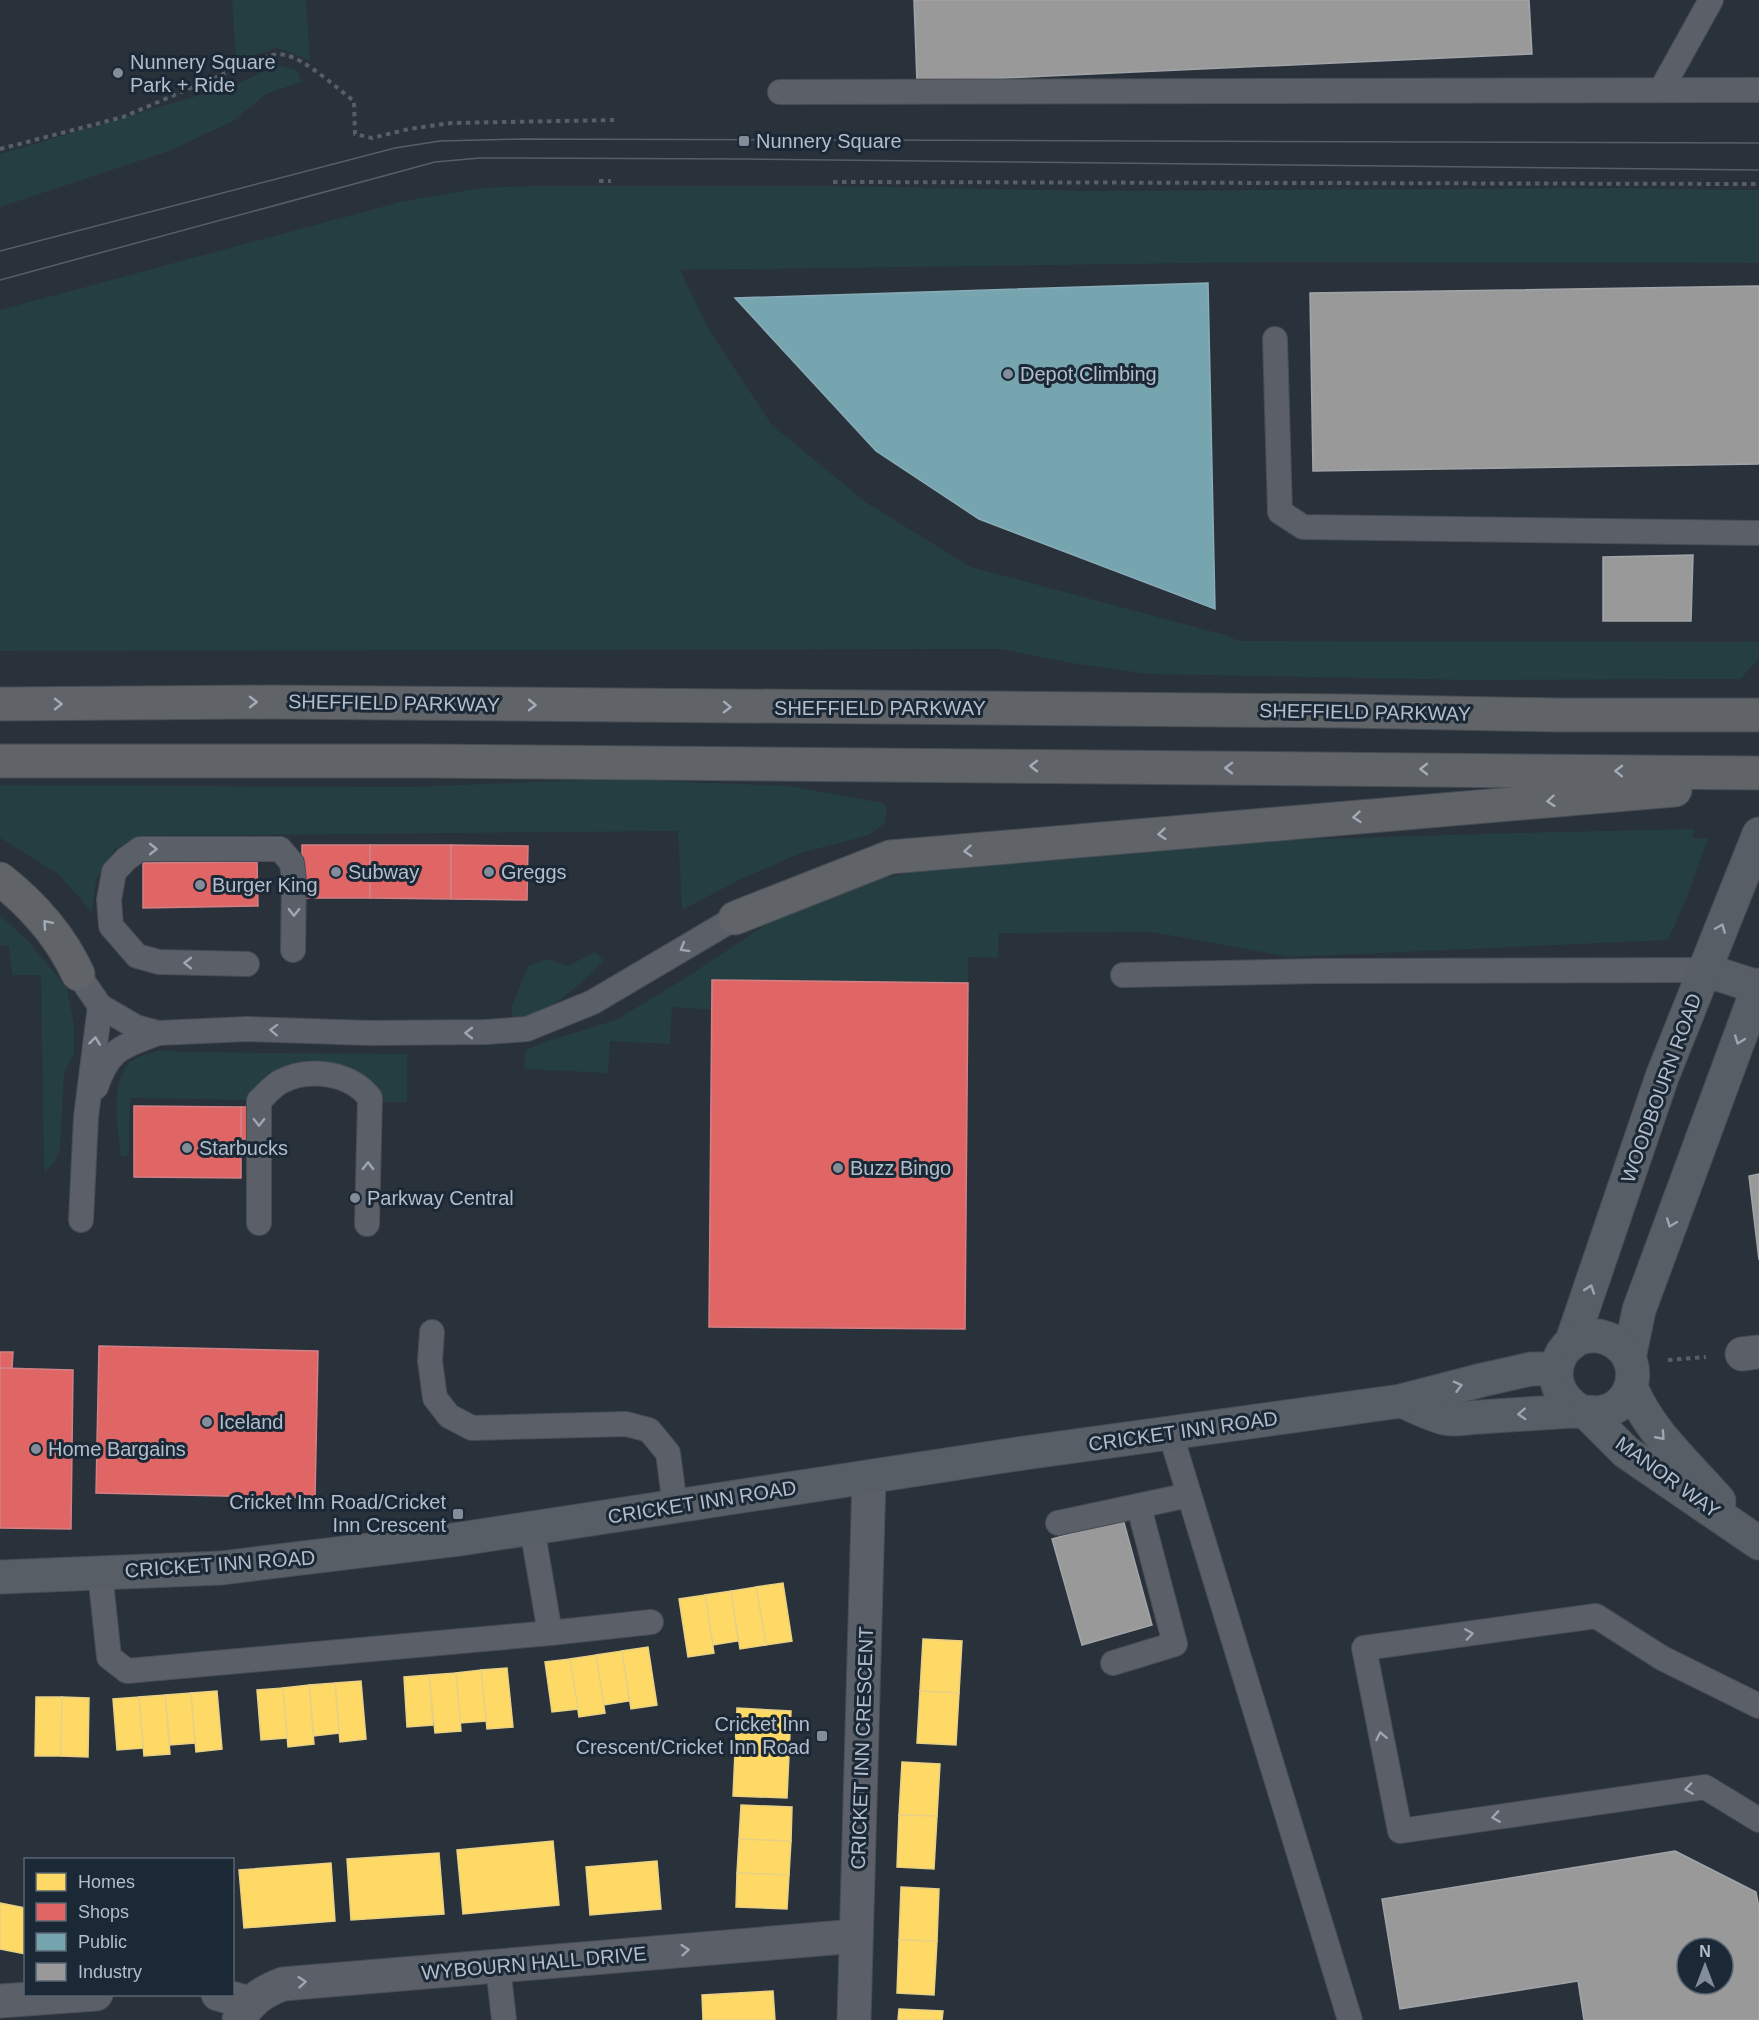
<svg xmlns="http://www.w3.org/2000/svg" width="1759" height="2020" font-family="Helvetica,sans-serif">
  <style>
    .green { fill: #253e41 }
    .homes { fill: #ffd966; stroke: #e8d185; stroke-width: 1.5 }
    .shops { fill: #e06666; stroke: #d28085; stroke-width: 1.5 }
    .public { fill: #76a5af; stroke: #88acb8; stroke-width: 1.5 }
    .industry { fill: #999; stroke: #a1a4a8; stroke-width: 1.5; fill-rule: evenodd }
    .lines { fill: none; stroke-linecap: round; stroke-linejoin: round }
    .lane-casing { stroke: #484d54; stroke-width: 26 }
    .street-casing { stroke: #484d54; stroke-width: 35 }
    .secondary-casing { stroke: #484d54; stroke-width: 35 }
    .highway-casing { stroke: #464d55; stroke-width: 35 }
    .path { stroke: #575e65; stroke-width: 4; stroke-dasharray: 4.5 4.5; stroke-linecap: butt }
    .lane { stroke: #5a5f68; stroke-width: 24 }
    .street { stroke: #5a5f68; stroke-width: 33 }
    .secondary { stroke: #585e66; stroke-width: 33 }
    .highway { stroke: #606367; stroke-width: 33 }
    .tram { stroke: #585e66; stroke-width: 1.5 }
    .oneway { stroke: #a2abb8 }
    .oneway2 { stroke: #9da6b3 }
    .oneway3 { stroke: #9ca5b2 }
    .poi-dot { fill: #838c99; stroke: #1b2836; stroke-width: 2 }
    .labels { text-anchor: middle; stroke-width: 6; stroke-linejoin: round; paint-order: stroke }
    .poi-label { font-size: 20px; fill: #b3bdcc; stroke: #1b2836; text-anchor: start }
    .street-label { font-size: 20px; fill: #b3bdcc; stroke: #1b2836 }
  </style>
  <rect width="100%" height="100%" fill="#29313a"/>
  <g class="green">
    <polygon points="232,0 306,0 310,60 277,48 236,61"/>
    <polygon points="277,65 297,70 301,82 266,94 235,120 172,150 0,207 0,154 237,84"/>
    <polygon points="532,186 833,186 1089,191 1625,188 1759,190 1759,263 1267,262 680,270 711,333 772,425 867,503 971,567 1225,635 1239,641 1759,642 1759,659 1740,679 1468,680 1148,674 1072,663 1001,649 0,651 0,310 400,202 480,188"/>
    <polygon points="608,779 789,786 883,803 887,807 885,823 869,835 801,853 741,879 682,910 678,831 141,836 115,849 96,880 92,912 58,874 0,838 0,785 409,787"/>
    <polygon points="1695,829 1692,838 1708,838 1688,895 1668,940 1290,957 1152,932 999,933 998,958 968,957 968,983 713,980 712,1010 672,1007 670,1044 610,1041 608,1073 524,1069 526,1050 547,1041 616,1020 682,980 800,902 883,878 936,867 1144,844 1516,833"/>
    <polygon points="0,915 29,942 67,988 74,1025 74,1053 64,1074 60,1150 53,1164 44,1172 41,975 12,975 9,946 0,945"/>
    <polygon points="595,952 604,961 580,984 551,1007 520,1023 513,1018 511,1008 528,966 547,959 568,966"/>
    <path d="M 161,1050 L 183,1052 L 407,1054 L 407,1102 L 381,1102 L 327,1069 L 250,1100 L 130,1098 L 129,1156 L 121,1157 C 118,1130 109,1082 130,1062 C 138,1055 151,1053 161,1050 Z"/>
  </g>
  <g class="homes">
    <polygon points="783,1583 792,1641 766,1645 756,1587"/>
    <polygon points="756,1587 766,1645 740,1649 731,1591"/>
    <polygon points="731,1591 738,1641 713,1645 705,1595"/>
    <polygon points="705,1595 714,1653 688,1657 679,1599"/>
    <polygon points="923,1639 962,1641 959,1693 920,1691"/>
    <polygon points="648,1647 657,1705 631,1709 622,1651"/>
    <polygon points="622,1651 629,1701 604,1705 596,1655"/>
    <polygon points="596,1655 605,1713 579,1717 570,1659"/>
    <polygon points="570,1659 578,1709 552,1712 545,1662"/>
    <polygon points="507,1668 513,1727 487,1729 481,1670"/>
    <polygon points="481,1670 486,1721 460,1723 456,1673"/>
    <polygon points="456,1673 461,1731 435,1733 429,1675"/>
    <polygon points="429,1675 433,1725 407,1727 404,1677"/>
    <polygon points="361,1681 366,1739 340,1742 335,1683"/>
    <polygon points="335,1683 339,1733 314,1736 309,1685"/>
    <polygon points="309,1685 314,1744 288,1747 283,1688"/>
    <polygon points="283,1688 287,1738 261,1740 257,1690"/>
    <polygon points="217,1691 222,1749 196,1752 191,1693"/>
    <polygon points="920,1691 959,1693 956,1745 917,1743"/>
    <polygon points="191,1693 195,1743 170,1745 165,1695"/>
    <polygon points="165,1695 170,1754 144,1756 139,1697"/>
    <polygon points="36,1697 62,1697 61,1756 35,1756"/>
    <polygon points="62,1697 89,1698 88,1757 61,1756"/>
    <polygon points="139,1697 143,1748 117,1750 113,1699"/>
    <polygon points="737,1708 791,1711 789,1755 735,1752"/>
    <polygon points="735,1752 789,1755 787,1798 733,1796"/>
    <polygon points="902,1762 940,1764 937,1816 899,1815"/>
    <polygon points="741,1805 792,1807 791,1841 739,1839"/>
    <polygon points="899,1815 937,1816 934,1869 897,1867"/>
    <polygon points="739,1839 791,1841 789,1875 737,1873"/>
    <polygon points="553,1841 559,1905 463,1914 457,1850"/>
    <polygon points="439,1853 444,1914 351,1920 347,1859"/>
    <polygon points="657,1861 661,1909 590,1915 586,1867"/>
    <polygon points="331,1863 335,1921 244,1928 239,1870"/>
    <polygon points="737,1873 789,1875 787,1909 736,1907"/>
    <polygon points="901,1887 939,1889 937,1941 899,1940"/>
    <polygon points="0,1903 26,1908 26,1954 0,1949"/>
    <polygon points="899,1940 937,1941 934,1995 897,1993"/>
    <polygon points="773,1991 775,2020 703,2020 702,1995"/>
    <polygon points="899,2009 943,2011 942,2020 898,2020"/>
  </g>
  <g class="shops">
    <rect x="302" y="845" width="68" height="53"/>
    <polygon points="370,845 451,845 451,899 370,898"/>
    <polygon points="451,845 528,846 527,900 451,899"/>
    <polygon points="257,862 258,906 143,908 143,863"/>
    <polygon points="712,980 968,983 965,1329 709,1327"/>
    <polygon points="134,1106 241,1107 241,1178 134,1177"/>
    <polygon points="241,1107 264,1107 263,1139 241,1139"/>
    <polygon points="99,1346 318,1351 315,1498 96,1493"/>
    <polygon points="0,1352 13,1352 12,1368 0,1368"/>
    <polygon points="0,1368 73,1370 71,1529 0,1528"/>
  </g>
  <polygon class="public" points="1208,283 1215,609 979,519 876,451 735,298"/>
  <g class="industry">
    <polygon points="914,0 1529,0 1532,54 917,82"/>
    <polygon points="1759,286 1759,464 1313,471 1310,293"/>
    <polygon points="1693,555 1691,621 1603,621 1603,557"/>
    <polygon points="1759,1174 1759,1260 1749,1176"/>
    <polygon points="1123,1519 1152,1625 1082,1645 1052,1539"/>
    <path d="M 1675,1851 L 1756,1892 L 1759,1908 L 1759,2020 L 1584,2020 L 1578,1981 L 1400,2009 L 1382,1899 ZM 1687,1948 L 1723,1948 L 1723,1984 L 1687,1984 Z"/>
  </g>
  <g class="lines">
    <g class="lane-casing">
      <g id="lane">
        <polyline points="1661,90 1711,0"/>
        <polyline points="780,92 1759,90"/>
        <polyline points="1275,339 1280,512 1303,527 1759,533"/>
        <polyline points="247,964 159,962 137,956 111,926 109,900 114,872 126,859 140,849 280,849 292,863 294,881 293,950"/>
        <polyline points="78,974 100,1006 136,1027 158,1033 247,1029 370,1033 486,1032 527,1029 593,1002 735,918"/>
        <polyline points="1123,975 1320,971 1705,970"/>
        <path d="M 96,1087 C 109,1048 122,1047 158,1033"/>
        <polyline points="81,1220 86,1117 100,1006"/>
        <path d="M 259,1223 L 259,1101 C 266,1094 272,1087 280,1082 C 308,1067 350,1072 370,1098 L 367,1224"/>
        <polyline points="432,1332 430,1361 435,1398 449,1416 472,1428 626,1424 649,1430 668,1453 675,1506"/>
        <polyline points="1170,1432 1350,2020"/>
        <polyline points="1058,1523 1189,1495"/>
        <polyline points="100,1573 109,1657 127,1671 550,1633 532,1528"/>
        <polyline points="550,1633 651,1622"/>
        <polyline points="1113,1663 1175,1644 1139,1507"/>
        <polyline points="1759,1706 1662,1658 1596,1616 1364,1648 1400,1831 1705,1787 1759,1820"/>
        <polyline points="498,1966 504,2020"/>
      </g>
    </g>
    <g class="street-casing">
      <g id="street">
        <polyline points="1742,1354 1759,1352"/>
        <polyline points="218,1994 249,2003"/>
        <polyline points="0,2001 96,1994"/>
        <path d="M 239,2020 C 250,2000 262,1992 283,1984 L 856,1936"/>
        <polyline points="854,2020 869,1477"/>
      </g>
    </g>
    <g class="secondary-casing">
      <g id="secondary">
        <polyline points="1705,970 1758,987"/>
        <polyline points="1571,1344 1662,1077 1759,834"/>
        <polyline points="1629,1358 1639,1310 1759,985"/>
        <path d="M 1631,1387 C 1649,1432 1688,1465 1719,1501"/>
        <path d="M 1401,1401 C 1415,1406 1429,1414 1444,1418 C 1454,1421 1469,1417 1480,1417 C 1511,1415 1541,1413 1572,1411 C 1586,1411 1598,1416 1612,1409 C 1627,1401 1635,1385 1632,1367 C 1630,1354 1619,1342 1606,1338 C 1563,1323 1533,1384 1580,1411"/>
        <polyline points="1587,1413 1626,1452 1759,1543"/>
        <polyline points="0,1577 221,1568 460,1539 1024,1453 1401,1401 1482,1380 1531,1369 1556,1369"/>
      </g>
    </g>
    <g class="highway-casing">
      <g id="highway">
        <polyline points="0,704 271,702 1346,711 1558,715 1759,715"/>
        <polyline points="0,761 425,761 1759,773"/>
        <path d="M 0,879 C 33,905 60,935 78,974"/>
        <polyline points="735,918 890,857 1675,790"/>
      </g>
    </g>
    <g class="path">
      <path d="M 0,149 L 123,117 L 261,58 C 269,56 277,53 285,55 C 304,58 338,89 354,101 L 355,134 L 372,138 L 409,129 L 451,123 L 614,120"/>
      <polyline points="599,181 611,181"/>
      <polyline points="833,182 1759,184"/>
      <polyline points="1668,1360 1706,1357"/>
    </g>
    <use href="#lane" class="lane"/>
    <use href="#street" class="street"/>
    <use href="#secondary" class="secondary"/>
    <use href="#highway" class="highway"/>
    <g class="tram">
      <polyline points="0,251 395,148 440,141 523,139 1759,143"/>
      <polyline points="0,280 435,162 480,158 744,159 1759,170"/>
    </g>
  </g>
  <defs><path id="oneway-chevron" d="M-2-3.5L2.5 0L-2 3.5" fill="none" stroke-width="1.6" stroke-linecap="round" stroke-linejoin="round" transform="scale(1.5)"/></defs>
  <g class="oneway">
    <use href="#oneway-chevron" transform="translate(253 702)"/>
    <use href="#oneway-chevron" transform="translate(58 704)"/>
    <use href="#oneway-chevron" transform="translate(532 705) rotate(1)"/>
    <use href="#oneway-chevron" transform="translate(727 707) rotate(1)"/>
    <use href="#oneway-chevron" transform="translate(1034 766) rotate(-180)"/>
    <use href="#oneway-chevron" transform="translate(1229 768) rotate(-180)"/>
    <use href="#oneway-chevron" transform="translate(1424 769) rotate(-180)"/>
    <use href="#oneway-chevron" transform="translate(1619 771) rotate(-179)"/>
    <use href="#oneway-chevron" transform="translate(1551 801) rotate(175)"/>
    <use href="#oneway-chevron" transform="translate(1357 817) rotate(175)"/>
    <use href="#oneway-chevron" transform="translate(1162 834) rotate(175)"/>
    <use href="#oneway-chevron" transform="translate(968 851) rotate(175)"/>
    <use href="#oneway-chevron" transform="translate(47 924) rotate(-131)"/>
  </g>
  <g class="oneway2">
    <use href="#oneway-chevron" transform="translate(153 849)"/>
    <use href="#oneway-chevron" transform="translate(294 912) rotate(91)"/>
    <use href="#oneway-chevron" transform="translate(684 948) rotate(149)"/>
    <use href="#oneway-chevron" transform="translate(188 963) rotate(-179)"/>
    <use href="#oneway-chevron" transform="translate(274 1030) rotate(-178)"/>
    <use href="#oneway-chevron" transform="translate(469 1033) rotate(180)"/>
    <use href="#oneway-chevron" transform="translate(95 1041) rotate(-83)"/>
    <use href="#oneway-chevron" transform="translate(259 1122) rotate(90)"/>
    <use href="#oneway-chevron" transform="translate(368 1166) rotate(-89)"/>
    <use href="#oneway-chevron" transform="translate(1469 1634) rotate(-8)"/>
    <use href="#oneway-chevron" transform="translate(1381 1736) rotate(-101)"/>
    <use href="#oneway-chevron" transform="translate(1689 1789) rotate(172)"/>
    <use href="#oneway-chevron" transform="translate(1496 1817) rotate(172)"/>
    <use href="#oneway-chevron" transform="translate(685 1950) rotate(-5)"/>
    <use href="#oneway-chevron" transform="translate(302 1982) rotate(-5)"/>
  </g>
  <g class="oneway3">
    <use href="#oneway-chevron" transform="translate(1721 928) rotate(-68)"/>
    <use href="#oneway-chevron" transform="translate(1739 1040) rotate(110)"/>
    <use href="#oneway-chevron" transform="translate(1671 1223) rotate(110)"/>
    <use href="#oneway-chevron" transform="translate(1590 1289) rotate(-71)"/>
    <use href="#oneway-chevron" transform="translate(1458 1386) rotate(-15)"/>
    <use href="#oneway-chevron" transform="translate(1522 1414) rotate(177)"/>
    <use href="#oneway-chevron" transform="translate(1661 1436) rotate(48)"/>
  </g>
  <g class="poi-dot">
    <circle cx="118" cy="73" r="6"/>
    <rect x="738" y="135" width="12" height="12" rx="3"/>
    <circle cx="1008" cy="374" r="6"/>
    <circle cx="336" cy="872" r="6"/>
    <circle cx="489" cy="872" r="6"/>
    <circle cx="200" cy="885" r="6"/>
    <circle cx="187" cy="1148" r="6"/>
    <circle cx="838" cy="1168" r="6"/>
    <circle cx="355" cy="1198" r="6"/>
    <circle cx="207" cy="1422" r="6"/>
    <circle cx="36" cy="1449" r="6"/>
    <rect x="452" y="1508" width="12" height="12" rx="3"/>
    <rect x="816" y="1730" width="12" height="12" rx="3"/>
  </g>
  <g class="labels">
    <g class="poi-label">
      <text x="130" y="69">Nunnery Square<tspan x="130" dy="23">Park + Ride</tspan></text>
      <text x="756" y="148">Nunnery Square</text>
      <text x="1020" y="381">Depot Climbing</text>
      <text x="348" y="879">Subway</text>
      <text x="501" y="879">Greggs</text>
      <text x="212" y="892">Burger King</text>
      <text x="199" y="1155">Starbucks</text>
      <text x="850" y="1175">Buzz Bingo</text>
      <text x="367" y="1205">Parkway Central</text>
      <text x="219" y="1429">Iceland</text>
      <text x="48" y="1456">Home Bargains</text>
      <text x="446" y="1509" text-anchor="end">Cricket Inn Road/Cricket<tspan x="446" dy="23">Inn Crescent</tspan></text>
      <text x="810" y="1731" text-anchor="end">Cricket Inn<tspan x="810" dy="23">Crescent/Cricket Inn Road</tspan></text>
    </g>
    <g class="street-label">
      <text transform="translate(394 703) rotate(1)" y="7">SHEFFIELD PARKWAY</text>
      <text x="880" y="715">SHEFFIELD PARKWAY</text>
      <text transform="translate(1365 712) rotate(1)" y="7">SHEFFIELD PARKWAY</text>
      <text transform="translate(1661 1088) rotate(-70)" y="7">WOODBOURN ROAD</text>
      <text transform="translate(1183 1431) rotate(-8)" y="7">CRICKET INN ROAD</text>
      <text transform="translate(1668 1477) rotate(36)" y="7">MANOR WAY</text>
      <text transform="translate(702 1502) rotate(-9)" y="7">CRICKET INN ROAD</text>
      <text transform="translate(220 1564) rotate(-4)" y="7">CRICKET INN ROAD</text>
      <text transform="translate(862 1748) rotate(-88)" y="7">CRICKET INN CRESCENT</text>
      <text transform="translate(534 1963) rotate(-5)" y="7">WYBOURN HALL DRIVE</text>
    </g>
  </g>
  <rect x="24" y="1858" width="210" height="138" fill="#1b2836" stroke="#586472" stroke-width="1.5"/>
  <rect x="36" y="1873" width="30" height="18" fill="#ffd966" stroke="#586472" stroke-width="1.5"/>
  <text x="78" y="1888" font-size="18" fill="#b3bdcc">Homes</text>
  <rect x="36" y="1903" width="30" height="18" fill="#e06666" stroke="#586472" stroke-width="1.5"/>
  <text x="78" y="1918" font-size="18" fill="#b3bdcc">Shops</text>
  <rect x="36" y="1933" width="30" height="18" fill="#76a5af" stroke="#586472" stroke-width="1.5"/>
  <text x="78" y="1948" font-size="18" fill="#b3bdcc">Public</text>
  <rect x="36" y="1963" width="30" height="18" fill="#999999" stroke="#586472" stroke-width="1.5"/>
  <text x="78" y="1978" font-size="18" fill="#b3bdcc">Industry</text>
  <g transform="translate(1705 1966)"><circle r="28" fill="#1b2836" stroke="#586472" stroke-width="1.5"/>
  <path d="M0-4.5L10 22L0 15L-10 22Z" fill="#838c99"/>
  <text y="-9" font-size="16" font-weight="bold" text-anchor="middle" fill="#b3bdcc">N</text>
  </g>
</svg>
